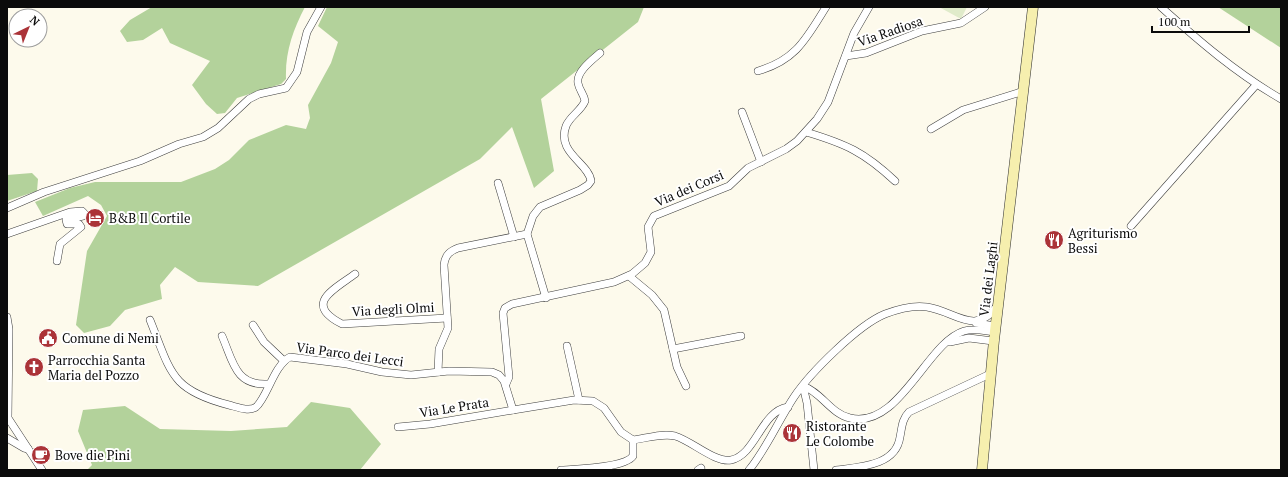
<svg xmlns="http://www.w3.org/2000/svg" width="1288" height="477" font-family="'PT Serif',serif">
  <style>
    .forest { fill: #b3d29b }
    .pitch { fill: #e0ebca }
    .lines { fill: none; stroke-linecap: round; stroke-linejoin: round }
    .minor-casing { stroke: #3e3e3e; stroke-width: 8 }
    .secondary-casing { stroke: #2d2d2d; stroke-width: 11 }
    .minor { stroke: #fff; stroke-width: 7 }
    .secondary { stroke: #f6efae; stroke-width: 10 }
    .labels { text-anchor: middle; stroke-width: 4; stroke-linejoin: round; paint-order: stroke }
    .street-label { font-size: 13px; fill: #0b0b0b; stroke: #fff }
    .poi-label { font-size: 13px; fill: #0b0b0b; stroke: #fff; text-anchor: start }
  </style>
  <rect width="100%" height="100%" fill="#fdfaec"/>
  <g class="forest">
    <path d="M 152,7 L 305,7 C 293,30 285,52 286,79 L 281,84 L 237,98 L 225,113 L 217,114 L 206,104 L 192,85 L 210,61 L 170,43 L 162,28 L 143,40 L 127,42 L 120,31 L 130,20 Z"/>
    <polygon points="327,7 644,7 638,22 541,99 554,171 534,188 512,127 480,159 258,286 198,282 175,267 160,285 162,299 125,310 110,326 84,333 76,325 87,251 107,216 101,205 88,196 43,216 35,202 70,188 95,182 181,182 215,169 229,160 249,140 286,125 306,129 310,118 308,105 331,63 338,42 318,26"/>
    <polygon points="1219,7 1281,7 1281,48 1218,7"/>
    <polygon points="32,173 38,179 37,191 7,201 7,175"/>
    <polygon points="311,402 350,408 381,444 360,470 87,470 92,465 78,431 83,410 125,406 160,429 231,431 287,427"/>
  </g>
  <polygon class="pitch" points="939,7 967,7 961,19"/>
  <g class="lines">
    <g class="minor-casing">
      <g id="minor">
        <path d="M 1161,7 C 1199,41 1236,73 1281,99"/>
        <polyline points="846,56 866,53 922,31 961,23 985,7"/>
        <path d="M 758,71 C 796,60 806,39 826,7"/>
        <polyline points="742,112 761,162"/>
        <polyline points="931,129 963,110 1024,91"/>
        <path d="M 806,132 C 846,144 864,152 895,181"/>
        <polyline points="498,183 514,237"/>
        <polyline points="7,208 44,192 140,161 179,144 203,137 218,128 249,99 259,94 286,88 297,72 307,32 321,7"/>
        <polyline points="1131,226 1256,85"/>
        <polyline points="7,234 70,212 82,211 84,213 83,216 66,220 67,224 79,224 81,227 60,244 57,261"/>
        <path d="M 355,274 C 333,290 303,304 342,324 L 447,318"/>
        <polyline points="629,276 652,295 664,310 677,367 686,386"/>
        <path d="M 546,298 L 527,234 L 533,216 L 540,207 L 580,190 L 588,185 L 591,181 C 589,163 556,153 566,126 C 570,116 581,111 585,101 C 584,94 579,90 578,83 C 576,72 592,60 600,53"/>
        <polyline points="7,317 9,329 8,418 42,470"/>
        <path d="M 150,320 C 171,372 170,390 229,405 C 237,407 249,412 256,407 C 267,398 274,365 290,357 L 347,364 L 382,372 L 411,375 L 449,371 L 492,372 L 499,375 L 504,381 L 513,410 L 574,400 L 593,401 L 604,408 L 621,432 L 633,440 C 647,438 662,433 675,436 C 692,441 715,463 731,460 C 756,455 761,411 788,407"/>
        <polyline points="976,323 995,326"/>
        <polyline points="253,325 264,342 284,361"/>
        <path d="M 222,336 C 233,361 235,386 268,384"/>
        <polyline points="950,342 969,338 993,341"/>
        <polyline points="567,346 579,400"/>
        <polyline points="673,349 741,336"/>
        <path d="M 438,372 L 439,349 L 448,328 L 444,265 C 445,255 450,251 458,248 L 527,234"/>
        <polyline points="506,384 509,377 503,313 505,308 512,304 614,282 632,274 645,263 651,252 648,227 654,216 729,186 748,168 786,149 797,141 817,119 828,102 854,33 869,7"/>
        <path d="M 803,386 C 821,392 831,414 850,418 C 899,430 927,342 964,331 C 974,328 985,331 995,332"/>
        <polyline points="803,386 807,403 814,470"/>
        <polyline points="398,427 430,424 513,410"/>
        <polyline points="7,438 24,448 28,449"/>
        <path d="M 561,470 C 576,469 625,468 633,456 L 633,440"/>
        <polyline points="698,470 701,468"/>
        <path d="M 749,470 C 767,448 778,421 794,397 C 810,373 858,325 885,314 C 898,309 914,305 927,307 C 955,311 975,337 997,306"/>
        <path d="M 836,470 C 859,467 896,466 900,437 C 902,427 902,419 909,412 L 990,374"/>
      </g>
    </g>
    <g class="secondary-casing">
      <polyline id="secondary" points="982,470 994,340 1033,7"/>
    </g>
    <use href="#minor" class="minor"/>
    <use href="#secondary" class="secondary"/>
  </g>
  <defs>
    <g id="hotel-disc" transform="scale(1)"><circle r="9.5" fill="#ab3338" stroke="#fff"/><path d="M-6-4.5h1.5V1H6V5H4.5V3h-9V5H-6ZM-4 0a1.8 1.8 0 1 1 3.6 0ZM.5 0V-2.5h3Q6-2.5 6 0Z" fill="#fff"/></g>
    <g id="restaurant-disc" transform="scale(1)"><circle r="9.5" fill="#ab3338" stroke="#fff"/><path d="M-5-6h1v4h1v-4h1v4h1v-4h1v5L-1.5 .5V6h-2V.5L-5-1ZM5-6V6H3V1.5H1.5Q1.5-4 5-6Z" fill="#fff"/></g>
    <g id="civic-disc" transform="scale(1)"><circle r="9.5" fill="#ab3338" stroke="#fff"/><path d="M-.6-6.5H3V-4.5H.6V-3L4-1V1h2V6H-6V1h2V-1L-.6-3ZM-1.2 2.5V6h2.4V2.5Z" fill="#fff"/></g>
    <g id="church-disc" transform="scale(1)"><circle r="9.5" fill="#ab3338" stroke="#fff"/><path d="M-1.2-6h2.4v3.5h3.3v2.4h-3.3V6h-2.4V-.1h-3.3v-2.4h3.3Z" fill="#fff"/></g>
    <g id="cafe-disc" transform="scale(1)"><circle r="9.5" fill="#ab3338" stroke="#fff"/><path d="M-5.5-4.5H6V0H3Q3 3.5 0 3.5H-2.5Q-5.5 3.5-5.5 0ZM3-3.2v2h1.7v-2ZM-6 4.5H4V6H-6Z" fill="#fff"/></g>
  </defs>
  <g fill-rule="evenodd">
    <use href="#hotel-disc" x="95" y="218"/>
    <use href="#restaurant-disc" x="1054" y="240"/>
    <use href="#civic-disc" x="48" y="338"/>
    <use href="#church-disc" x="34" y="367"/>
    <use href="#restaurant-disc" x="792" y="433"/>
    <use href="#cafe-disc" x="41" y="455"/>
  </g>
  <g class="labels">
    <g class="street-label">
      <text transform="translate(890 31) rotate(-19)" y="5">Via Radiosa</text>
      <text transform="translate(689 188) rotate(-23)" y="5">Via dei Corsi</text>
      <text transform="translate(988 279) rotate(-83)" y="5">Via dei Laghi</text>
      <text transform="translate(393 309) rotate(-3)" y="5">Via degli Olmi</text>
      <text transform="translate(350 354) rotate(8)" y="5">Via Parco dei Lecci</text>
      <text transform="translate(454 407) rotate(-9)" y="5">Via Le Prata</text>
    </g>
    <g class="poi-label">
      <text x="109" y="223">B&amp;B Il Cortile</text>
      <text x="1068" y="238">Agriturismo<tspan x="1068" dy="15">Bessi</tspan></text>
      <text x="62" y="343">Comune di Nemi</text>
      <text x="48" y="365">Parrocchia Santa<tspan x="48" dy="15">Maria del Pozzo</tspan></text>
      <text x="806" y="431">Ristorante<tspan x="806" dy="15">Le Colombe</tspan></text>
      <text x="55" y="460">Bove die Pini</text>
    </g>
  </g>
  <rect width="1288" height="477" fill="none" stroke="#0b0b0b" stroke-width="16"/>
  <g transform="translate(28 28) rotate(43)"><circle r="19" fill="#ffffff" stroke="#9d9d9d"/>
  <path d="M0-3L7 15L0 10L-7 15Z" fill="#ab3338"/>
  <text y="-6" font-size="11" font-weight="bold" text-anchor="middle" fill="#0b0b0b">N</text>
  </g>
  <path d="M1152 26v6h97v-6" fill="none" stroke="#0b0b0b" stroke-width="2"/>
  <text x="1158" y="26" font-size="12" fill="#0b0b0b" stroke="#ffffff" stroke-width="3" paint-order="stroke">100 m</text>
</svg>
